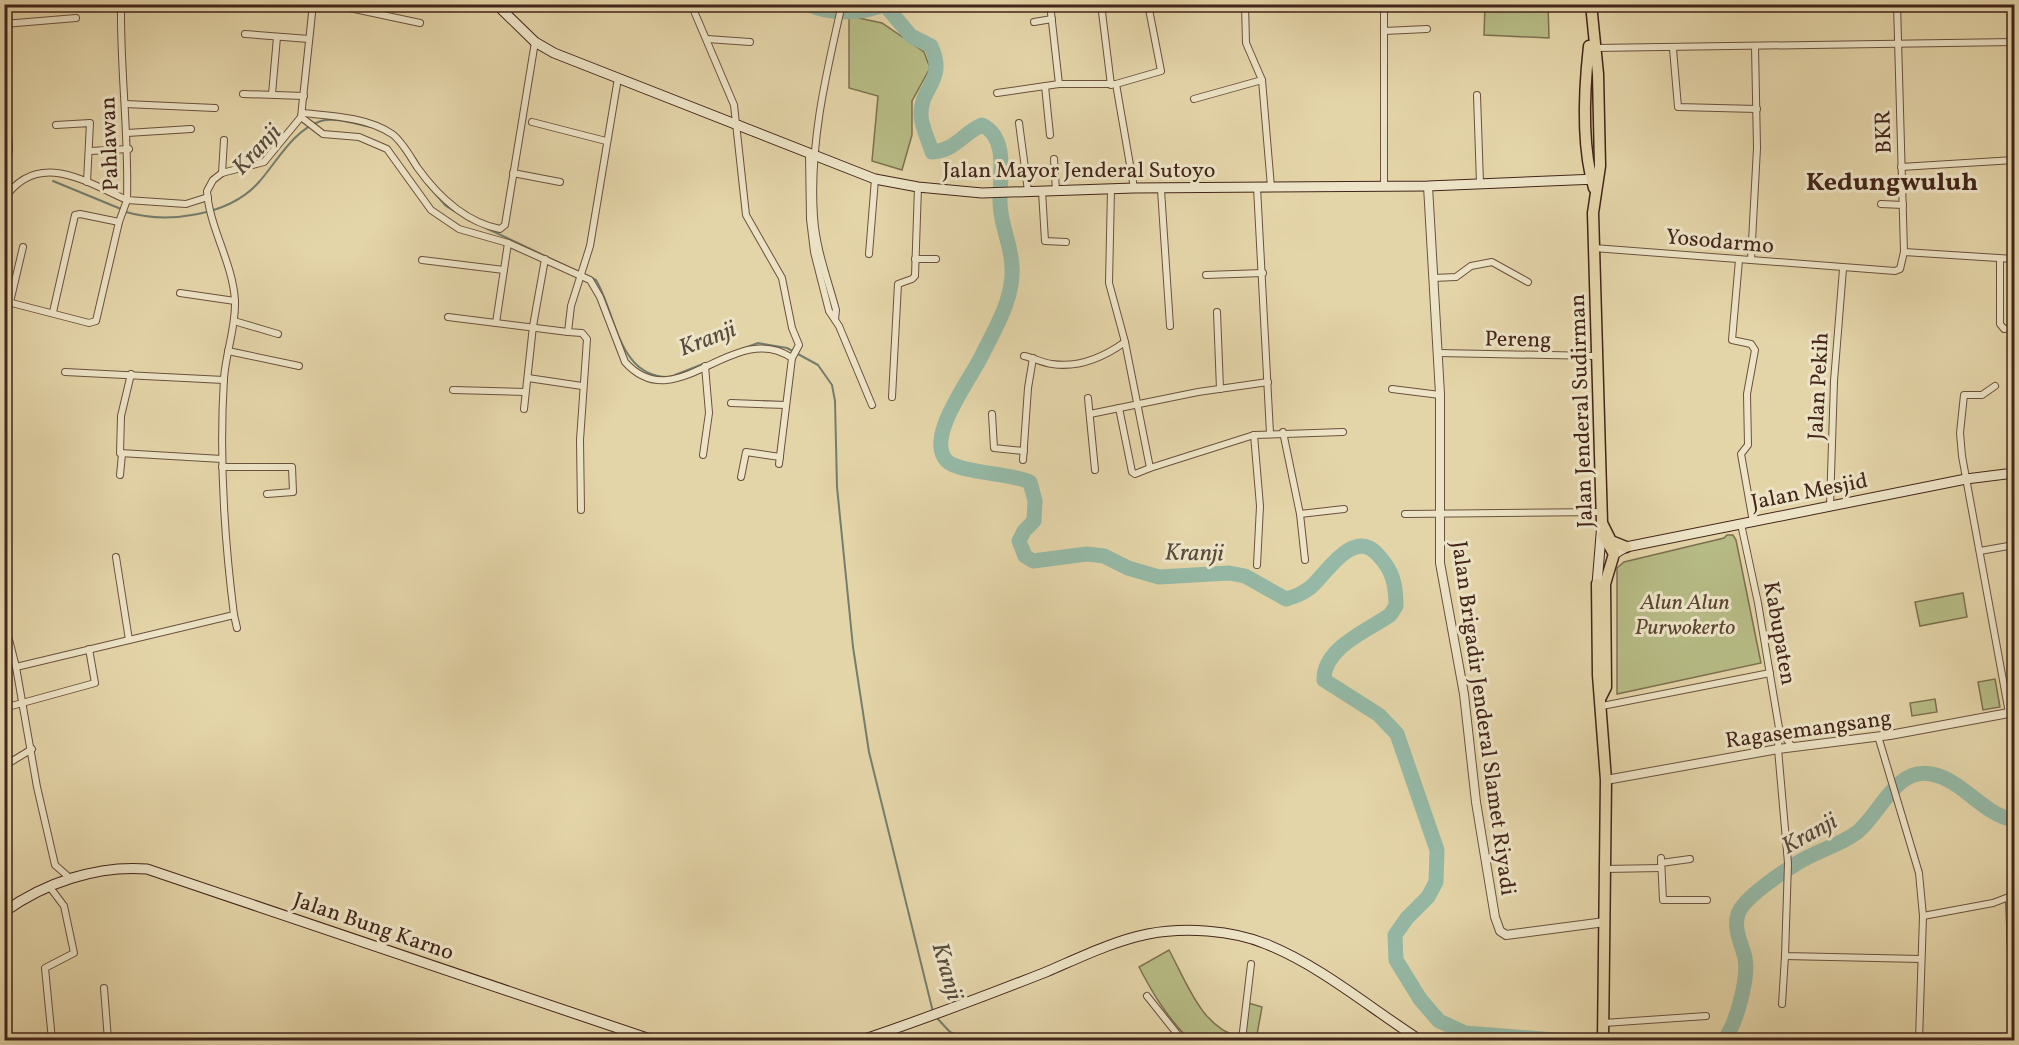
<svg xmlns="http://www.w3.org/2000/svg" width="2019" height="1045" font-family="Vollkorn,serif">
  <style>
    .green { fill: #b7bc86; stroke: #7d7050; stroke-width: 1.5 }
    .lines { fill: none; stroke-linecap: round; stroke-linejoin: round }
    .stream { stroke: #747e6e; stroke-width: 2 }
    .river { stroke: #95b9a6; stroke-width: 15 }
    .minor-casing { stroke: #6b513e; stroke-width: 8 }
    .tertiary-casing { stroke: #6b513e; stroke-width: 10 }
    .secondary-casing { stroke: #43251a; stroke-width: 11 }
    .primary-casing { stroke: #43251a; stroke-width: 13 }
    .minor { stroke: #ede4c7; stroke-width: 6 }
    .tertiary { stroke: #ede4c7; stroke-width: 8 }
    .secondary { stroke: #ede4c7; stroke-width: 9 }
    .primary { stroke: #e4d5a9; stroke-width: 10 }
    .labels { text-anchor: middle; stroke-width: 6; stroke-linejoin: round; paint-order: stroke }
    .street-label { font-size: 22px; fill: #43251a; stroke: #ede4c7 }
    .park-label { font-size: 22px; font-style: italic; fill: #5a4330; stroke: #ede4c7 }
    .water-label { font-size: 24px; font-style: italic; fill: #584a3d; stroke: #ede4c7 }
    .quarter-label { font-size: 26px; font-weight: bold; fill: #43251a; stroke: #ede4c7 }
  </style>
  <rect width="100%" height="100%" fill="#e4d5a9"/>
  <filter id="stains"><feTurbulence type="fractalNoise" baseFrequency=".00333" numOctaves="4"/><feColorMatrix values="0 0 0 0 .2 0 0 0 0 .09 0 0 0 0 .02 0 0 0 .5 -.17"/></filter>
  <radialGradient id="worn" r=".72"><stop offset=".6" stop-color="#630" stop-opacity="0"/><stop offset="1" stop-color="#630" stop-opacity=".3"/></radialGradient>
  <g class="green">
    <path d="M 808,5 L 885,5 C 864,14 830,16 808,5 Z"/>
    <polygon points="1485,5 1548,5 1549,38 1484,35"/>
    <polygon points="849,16 882,23 924,52 930,68 912,101 912,135 902,170 872,161 878,96 849,88"/>
    <polygon points="1727,535 1733,535 1736,540 1761,663 1617,694 1617,568 1624,562 1724,538"/>
    <polygon points="1963,593 1967,617 1920,626 1915,602"/>
    <polygon points="1995,679 2000,707 1983,710 1978,682"/>
    <polygon points="1935,699 1937,712 1912,716 1910,703"/>
    <path d="M 1169,950 C 1186,981 1202,1029 1240,1037 L 1245,1002 L 1262,1007 L 1256,1040 L 1190,1040 C 1168,1019 1153,994 1139,967 Z"/>
  </g>
  <g class="lines">
    <g class="stream">
      <polyline points="398,143 410,161"/>
      <polyline points="53,181 121,209"/>
      <polyline points="425,182 446,206 470,221"/>
      <path d="M 126,212 C 167,224 229,216 259,182 C 276,163 294,129 321,121 C 336,117 355,124 371,127"/>
      <path d="M 486,228 L 596,280 C 616,313 618,378 669,377"/>
      <polyline points="742,349 758,343 787,348 818,365 832,385 835,401 837,487 853,647 869,752 933,1012"/>
      <polyline points="675,375 703,364"/>
      <polyline points="936,1017 950,1032 969,1040"/>
    </g>
    <g class="river">
      <path d="M 808,4 C 830,15 864,14 885,4"/>
      <path d="M 885,5 L 911,36 L 931,46 C 947,81 920,87 921,115 C 921,126 929,141 932,152 C 955,151 963,133 982,125 C 1008,137 1000,175 1000,199 C 999,222 1011,243 1012,266 C 1014,298 996,327 982,355 C 971,379 924,438 947,461 C 959,473 1010,473 1030,482 L 1035,501 L 1034,521 L 1024,531 L 1019,541 L 1025,556 L 1033,561 L 1087,554 L 1104,556 L 1128,568 L 1159,577 L 1229,573 L 1245,576 L 1286,599 C 1296,596 1302,594 1311,587 C 1327,573 1354,526 1379,556 C 1393,571 1396,585 1396,606 L 1390,615 C 1367,631 1323,648 1324,680 L 1379,715 L 1397,734 L 1437,850 L 1436,882 L 1428,897 L 1407,918 L 1395,935 L 1396,960 L 1420,999 L 1439,1021 L 1465,1033 L 1556,1040"/>
      <path d="M 1724,1040 C 1736,1025 1749,978 1745,958 C 1742,944 1733,930 1738,914 C 1743,898 1784,871 1799,862 C 1817,851 1840,845 1856,833 C 1880,815 1895,767 1931,774 C 1962,779 1983,815 2014,820"/>
    </g>
    <g class="minor-casing">
      <g id="minor">
        <path d="M 121,4 C 120,70 129,134 127,200 L 186,204 L 208,197"/>
        <polyline points="331,4 420,23"/>
        <polyline points="691,4 734,105 746,215 782,278 792,328 799,345 792,358 779,464"/>
        <polyline points="1050,4 1059,84"/>
        <polyline points="1101,4 1111,85"/>
        <polyline points="1245,4 1246,43 1262,80 1271,187"/>
        <polyline points="1384,4 1384,186"/>
        <polyline points="2014,4 2014,8"/>
        <polyline points="1034,22 1052,19"/>
        <polyline points="4,24 76,18"/>
        <polyline points="1384,31 1427,29"/>
        <polyline points="245,34 309,39"/>
        <polyline points="707,39 750,42"/>
        <polyline points="1595,48 2014,42"/>
        <polyline points="1673,49 1678,107 1757,109"/>
        <polyline points="4,68 9,150 4,170"/>
        <polyline points="1116,84 1161,71 1148,4"/>
        <polyline points="1045,86 1050,135"/>
        <polyline points="997,93 1059,84 1116,84 1134,188"/>
        <polyline points="243,94 304,96"/>
        <polyline points="272,94 277,37"/>
        <polyline points="1477,95 1480,183"/>
        <polyline points="1194,99 1262,80"/>
        <polyline points="125,104 215,108"/>
        <path d="M 303,113 C 331,116 367,117 392,134 C 402,141 410,156 417,167 C 437,195 465,222 500,229 L 505,225 L 535,42"/>
        <path d="M 301,117 L 323,134 L 359,137 L 387,149 L 431,210 L 459,229 L 508,243 L 590,280 L 600,297 L 625,362 C 677,420 733,318 792,358"/>
        <polyline points="532,122 606,141"/>
        <polyline points="1019,123 1028,191"/>
        <polyline points="56,125 90,123 87,182"/>
        <polyline points="127,133 191,129"/>
        <polyline points="90,151 129,149"/>
        <polyline points="809,154 810,219 814,252 829,311 839,326 872,405"/>
        <polyline points="1054,159 1056,191"/>
        <polyline points="1901,167 2014,160"/>
        <polyline points="222,173 224,140"/>
        <polyline points="513,173 560,182"/>
        <polyline points="4,177 8,193"/>
        <polyline points="1257,187 1270,433"/>
        <polyline points="1111,189 1109,283 1125,342 1150,468 1254,435 1343,432"/>
        <polyline points="1161,190 1170,326"/>
        <polyline points="1042,191 1045,241 1066,242"/>
        <path d="M 4,199 C 38,149 86,182 127,200 L 119,222 L 96,321 L 89,323 L 4,301"/>
        <polyline points="1881,204 1903,205"/>
        <polyline points="1594,248 1895,271 1900,269 1904,252 1897,4"/>
        <polyline points="1904,252 2014,259"/>
        <polyline points="869,254 875,179"/>
        <polyline points="915,259 936,259"/>
        <polyline points="422,260 504,270"/>
        <polyline points="1739,260 1732,340 1751,344 1755,350 1747,394 1748,445 1741,454 1753,522"/>
        <polyline points="1751,260 1757,148 1755,46"/>
        <polyline points="2000,260 2000,324 2004,329 2014,328"/>
        <polyline points="1206,275 1263,273"/>
        <polyline points="1433,278 1456,277 1471,266 1492,262 1528,282"/>
        <polyline points="180,293 235,301"/>
        <polyline points="10,302 23,247"/>
        <polyline points="53,312 75,215 80,214 119,222"/>
        <polyline points="1217,312 1220,389"/>
        <polyline points="448,317 568,332"/>
        <path d="M 835,319 L 836,310 C 828,280 816,249 814,217 C 809,145 826,74 842,4"/>
        <polyline points="234,321 278,334"/>
        <polyline points="496,323 508,243"/>
        <polyline points="228,351 299,366"/>
        <polyline points="1438,353 1597,356"/>
        <path d="M 1024,356 C 1034,358 1043,363 1052,364 C 1078,368 1104,357 1125,342"/>
        <polyline points="65,372 224,380"/>
        <polyline points="131,374 121,416 120,453 222,459"/>
        <polyline points="528,378 582,386"/>
        <polyline points="1995,386 1982,395 1964,395 1960,433 1962,456 2009,713"/>
        <polyline points="1392,389 1440,395"/>
        <polyline points="453,390 525,392"/>
        <polyline points="892,397 898,284 912,279 915,276 918,187"/>
        <polyline points="1088,398 1095,470"/>
        <polyline points="731,403 786,405"/>
        <polyline points="1119,408 1132,472 1135,474 1150,468"/>
        <polyline points="524,409 533,326 545,259"/>
        <polyline points="992,414 994,448 1024,451"/>
        <polyline points="1090,414 1198,392 1268,382"/>
        <polyline points="1283,432 1300,514 1305,560"/>
        <polyline points="1254,435 1260,506 1257,565"/>
        <polyline points="703,455 709,413 705,366"/>
        <polyline points="1023,460 1028,388 1033,358"/>
        <polyline points="222,467 292,467 293,492 267,494"/>
        <polyline points="120,475 122,454"/>
        <polyline points="741,477 746,452 780,457"/>
        <polyline points="1830,506 1834,381 1843,269"/>
        <polyline points="581,510 580,440 587,339 582,333 568,332 571,306 590,246 618,78"/>
        <polyline points="1300,514 1344,509"/>
        <polyline points="1405,514 1602,512"/>
        <polyline points="1741,524 1758,603 1779,728 1778,749 1788,863 1785,956 1921,959"/>
        <polyline points="1980,551 2014,545"/>
        <polyline points="116,557 129,640"/>
        <polyline points="234,615 237,628"/>
        <polyline points="5,624 16,667"/>
        <polyline points="1602,706 1770,673"/>
        <polyline points="4,708 95,683 89,649"/>
        <polyline points="1780,729 1792,747"/>
        <polyline points="1878,736 1919,873 1923,916 1919,1040"/>
        <polyline points="4,766 32,749"/>
        <polyline points="1661,858 1663,900 1707,900"/>
        <polyline points="1661,863 1690,859"/>
        <polyline points="1605,869 1661,868"/>
        <path d="M 71,879 L 55,865 L 37,787 L 16,667 L 234,615 C 224,536 219,457 224,378 C 226,352 236,327 235,301 C 233,263 209,227 207,191 L 213,180 L 222,173 L 264,162 L 301,117 L 313,4"/>
        <polyline points="49,886 64,906 74,953 45,968 52,1040"/>
        <polyline points="2009,898 2014,1040"/>
        <polyline points="1923,916 1993,903 2014,895"/>
        <polyline points="104,988 108,1040"/>
        <polyline points="1147,996 1182,1040"/>
        <polyline points="1782,1004 1785,956"/>
        <polyline points="1604,1023 1706,1016"/>
        <polyline points="1242,1040 1251,964"/>
      </g>
    </g>
    <g class="tertiary-casing">
      <g id="tertiary">
        <polyline points="1428,186 1440,394 1440,563 1464,694 1476,802 1495,917 1500,931 1506,935 1605,922"/>
        <polyline points="1606,780 1778,749 1890,735 2014,712"/>
      </g>
    </g>
    <g class="secondary-casing">
      <g id="secondary">
        <polyline points="496,4 535,42 554,53 875,179 918,187 982,193 1134,188 1428,186 1597,179"/>
        <polyline points="1614,554 1626,547 1966,479 2014,473"/>
        <polyline points="1597,584 1602,523"/>
        <path d="M 4,912 C 44,883 97,865 147,869 L 653,1040"/>
        <path d="M 862,1040 C 924,1019 985,996 1046,972 C 1079,958 1113,941 1148,934 C 1184,927 1232,930 1266,944 C 1321,966 1370,1008 1420,1040"/>
      </g>
    </g>
    <g class="primary-casing">
      <g id="primary">
        <polyline points="1591,4 1598,74 1600,166 1593,213 1602,523 1611,541 1626,547"/>
        <path d="M 1589,46 C 1584,91 1581,145 1594,188"/>
        <polyline points="1597,584 1598,675 1606,780 1603,1040"/>
        <polyline points="1601,697 1606,687 1605,584 1614,554 1603,535"/>
      </g>
    </g>
    <use href="#minor" class="minor"/>
    <use href="#tertiary" class="tertiary"/>
    <use href="#secondary" class="secondary"/>
    <use href="#primary" class="primary"/>
  </g>
  <g class="labels">
    <g class="street-label">
      <text transform="translate(1882 132) rotate(-92)" y="8">BKR</text>
      <text transform="translate(108 144) rotate(-92)" y="8">Pahlawan</text>
      <text x="1079" y="177">Jalan Mayor Jenderal Sutoyo</text>
      <text transform="translate(1720 240) rotate(5)" y="8">Yosodarmo</text>
      <text transform="translate(1518 338) rotate(1)" y="8">Pereng</text>
      <text transform="translate(1817 386) rotate(-87)" y="8">Jalan Pekih</text>
      <text transform="translate(1580 411) rotate(-92)" y="8">Jalan Jenderal Sudirman</text>
      <text transform="translate(1809 490) rotate(-11)" y="8">Jalan Mesjid</text>
      <text transform="translate(1781 633) rotate(80)" y="8">Kabupaten</text>
      <text transform="translate(1485 718) rotate(82)" y="8">Jalan Brigadir Jenderal Slamet Riyadi</text>
      <text transform="translate(1808 728) rotate(-8)" y="8">Ragasemangsang</text>
      <text transform="translate(374 925) rotate(19)" y="8">Jalan Bung Karno</text>
    </g>
    <g class="park-label">
      <text x="1685" y="609">Alun Alun<tspan x="1685" dy="25">Purwokerto</tspan></text>
    </g>
    <g class="water-label">
      <text transform="translate(256 149) rotate(-47)" y="8">Kranji</text>
      <text transform="translate(707 338) rotate(-21)" y="8">Kranji</text>
      <text transform="translate(1194 552) rotate(1)" y="8">Kranji</text>
      <text transform="translate(1809 833) rotate(-29)" y="8">Kranji</text>
      <text transform="translate(948 971) rotate(74)" y="8">Kranji</text>
    </g>
    <g class="quarter-label">
      <text x="1892" y="190">Kedungwuluh</text>
    </g>
  </g>
  <rect width="2019" height="1045" fill="none" stroke="#e4d5a9" stroke-width="24"/>
  <rect x="6" y="6" width="2007" height="1033" fill="none" stroke="#43251a" stroke-width="3"/>
  <rect x="12" y="12" width="1995" height="1021" fill="none" stroke="#43251a" stroke-width="1.5"/>
  <rect width="100%" height="100%" filter="url(#stains)"/>
  <rect width="100%" height="100%" fill="url(#worn)"/>
</svg>
